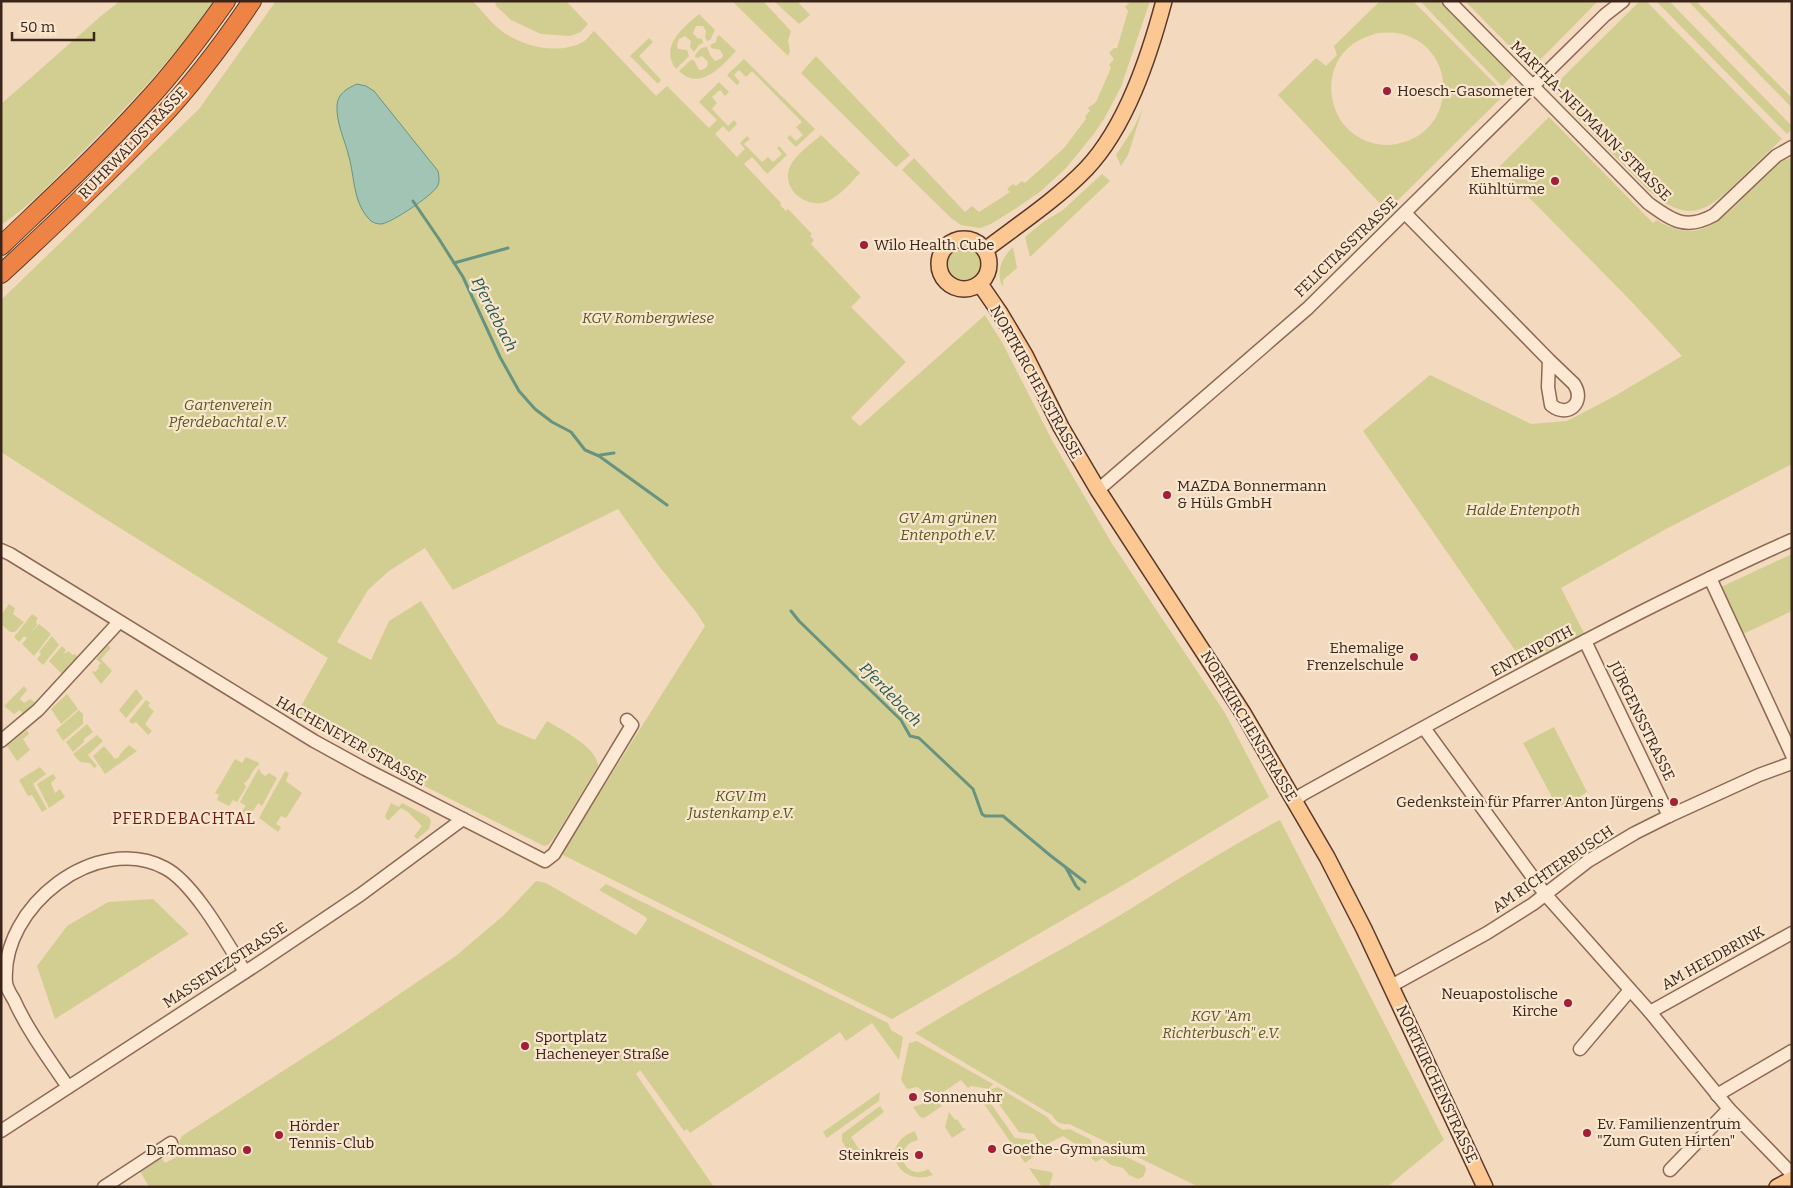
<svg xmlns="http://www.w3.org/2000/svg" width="1793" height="1188" font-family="Bitter,serif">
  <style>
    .green { fill: #d2ce91; fill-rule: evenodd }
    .water { fill: #a2c4b4; stroke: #689381 }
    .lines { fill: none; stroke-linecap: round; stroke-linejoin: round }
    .stream { stroke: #689381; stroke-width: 3 }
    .minor-casing { stroke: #8e6955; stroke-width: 15 }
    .major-casing { stroke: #5b382a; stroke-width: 18 }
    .highway-casing { stroke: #5b382a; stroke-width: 20 }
    .minor { stroke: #fde9d3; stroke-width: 12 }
    .major { stroke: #fbc792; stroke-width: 15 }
    .highway { stroke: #ed8445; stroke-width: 18 }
    .poi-dot { fill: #a41e37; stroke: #f9e6cf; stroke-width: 2 }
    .labels { text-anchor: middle; stroke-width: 4.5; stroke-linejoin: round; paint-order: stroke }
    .poi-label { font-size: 15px; fill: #3b251b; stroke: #f9e6cf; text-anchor: start }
    .street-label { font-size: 15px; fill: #3b251b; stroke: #f9e6cf }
    .park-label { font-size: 15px; font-style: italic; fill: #565a1f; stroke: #f9e6cf }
    .water-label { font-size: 16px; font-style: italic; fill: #295d50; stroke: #f9e6cf }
    .neighbourhood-label { font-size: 16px; letter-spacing: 1px; fill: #6d1815; stroke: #f9e6cf }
  </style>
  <rect width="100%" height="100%" fill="#f3dabf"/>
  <g class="green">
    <path d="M 120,1 L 216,1 C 174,57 127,108 77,157 C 53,181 30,206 1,225 L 1,104 L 101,16 Z"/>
    <path d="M 276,1 L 473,1 C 482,11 492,24 503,32 C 525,47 558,55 583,42 C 587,39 591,34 594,31 L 656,96 L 667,86 L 709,128 L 717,120 L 699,102 L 719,82 L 729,92 L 725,96 L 720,90 L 712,97 L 717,103 L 712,109 L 728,126 L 734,120 L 737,124 L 729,132 L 723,126 L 715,134 L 737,157 L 745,149 L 740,143 L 747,136 L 750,139 L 744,144 L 762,162 L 768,157 L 773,162 L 782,154 L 777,148 L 779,146 L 787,155 L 767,174 L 752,157 L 744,164 L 781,203 L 780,205 L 786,211 L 788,209 L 812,234 L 810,236 L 814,240 L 811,244 L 861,297 L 851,307 L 906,362 L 851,418 L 860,426 L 985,315 L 1003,344 L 1054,444 L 1111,542 L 1225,713 L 1269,797 L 1130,881 L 892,1019 L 561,854 L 705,626 L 696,612 L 658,565 L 618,509 L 453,590 L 425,548 L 389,571 L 368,590 L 337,642 L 371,660 L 389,621 L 421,601 L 498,724 L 535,740 L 547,721 C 562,730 597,747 598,766 L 554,838 L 548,845 L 544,846 L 359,753 L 296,715 L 328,658 L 96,513 L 1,452 L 1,300 L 199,109 Z"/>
    <polygon points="495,1 566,1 588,24 581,32 570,36 541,34 511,20 496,6"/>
    <polygon points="732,1 763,1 791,31 788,41 790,51 788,56"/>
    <polygon points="774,1 797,1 810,15 799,24"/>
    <polygon points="1131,1 1150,1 1121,87 1104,119 1093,135 1066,168 1041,191 1018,207 991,224 980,228 961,225 951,218 902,170 914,158 965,212 972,206 979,212 1010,192 1007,189 1013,184 1016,186 1022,181 1025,183 1064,148 1086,119 1085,116 1090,111 1088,108 1096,102 1111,68 1109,65 1114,59 1109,53 1114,48 1117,48 1128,11 1125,7"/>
    <path d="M 1380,1 L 1413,1 L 1505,94 L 1387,211 L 1278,95 L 1316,58 L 1326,66 L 1337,55 L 1334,46 ZM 1377,33 C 1383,33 1390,32 1396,33 C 1460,42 1461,139 1389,145 C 1375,146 1357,139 1347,128 C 1327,107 1325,70 1347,49 C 1356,40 1366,37 1377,33 Z"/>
    <polygon points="1420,1 1443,1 1514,74 1502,86"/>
    <polygon points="1465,1 1598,1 1538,62 1532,65 1524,61"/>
    <path d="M 1640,1 L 1646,1 L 1782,139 C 1768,152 1754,166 1740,179 C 1707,212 1689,225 1649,191 L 1559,99 L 1557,89 L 1562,78 Z"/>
    <polygon points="1656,1 1669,1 1792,126 1792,129 1787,134"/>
    <polygon points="1688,1 1696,1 1792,98 1792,108"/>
    <path d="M 699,14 L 715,30 L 710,40 L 707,41 L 705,37 L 706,31 L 703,26 L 696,26 L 693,33 L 697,38 L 702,39 L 703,43 L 699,45 L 694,52 L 690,47 L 691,41 L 685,36 L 679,39 L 677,45 L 678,49 L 687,50 L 689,56 L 676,69 C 659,46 683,28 699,14 Z"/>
    <path d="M 719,35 L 736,51 C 722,66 700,92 679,71 L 691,60 L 694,60 L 699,70 L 702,70 L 707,67 L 708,62 L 702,56 L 697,58 L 695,57 C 696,52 701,47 707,47 L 710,55 L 715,61 L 722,58 L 723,55 L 720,50 L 711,48 L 710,45 L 716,42 L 717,37 Z"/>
    <polygon points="649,38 653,42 639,56 661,80 658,84 630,56"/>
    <polygon points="816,56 910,155 896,167 801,73"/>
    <polygon points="744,59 815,129 796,147 787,138 790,135 796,141 803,135 796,127 802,122 752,71 746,77 739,70 734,75 740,82 737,85 727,75"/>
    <polygon points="1143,108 1128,155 1121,166 1116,155 1133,129"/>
    <path d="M 1549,117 L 1653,223 L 1657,220 C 1706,251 1730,209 1763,177 C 1771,169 1780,160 1792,158 L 1792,464 L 1666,529 L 1561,588 L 1585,635 L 1526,666 L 1363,431 L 1430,375 L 1531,424 L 1567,421 L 1613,397 L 1682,356 L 1629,299 L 1499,167 Z"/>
    <path d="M 821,135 L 860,173 C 851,182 840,196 828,201 C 809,210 782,191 789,169 C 794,155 811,144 821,135 Z"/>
    <polygon points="1102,174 1110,181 1030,257 1025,237 1043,222 1063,210"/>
    <path d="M 1013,247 L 1017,268 L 1003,280 L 1003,287 C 995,273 1002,257 1013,247 Z"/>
    <circle cx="965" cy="264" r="17"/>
    <polygon points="1792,554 1792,611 1743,634 1721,587"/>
    <polygon points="9,604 15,608 13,614 24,622 15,632 10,632 1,624 1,615"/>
    <polygon points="32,614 38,618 36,621 37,625 30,634 39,624 51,634 34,656 22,644 27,638 24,636 19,642 14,637"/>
    <polygon points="52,636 59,645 43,665 37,659 41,654 39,652"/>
    <polygon points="108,645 111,648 101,659 112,671 101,684 92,672 93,671 95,672 99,668 98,666 101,663 96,659"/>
    <polygon points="62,646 66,650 64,653 66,653 68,651 73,655 75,654 79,658 63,675 49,661"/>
    <polygon points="24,686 27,690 20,699 24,703 30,699 36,703 24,715 20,710 14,714 4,706"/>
    <polygon points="136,689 143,698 126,718 119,710"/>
    <polygon points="67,694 78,709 61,724 51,709"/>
    <polygon points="146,700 150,703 148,706 154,711 145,724 152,731 148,735 136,722 132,724 129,721"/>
    <polygon points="79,710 83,714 83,724 63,741 56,730"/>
    <polygon points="87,724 93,732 84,739 84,742 73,752 66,742"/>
    <polygon points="1554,727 1587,792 1559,810 1523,743"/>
    <polygon points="27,730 29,734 23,739 30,750 17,761 7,746"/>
    <polygon points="97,735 103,741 88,755 97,766 94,768 90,763 80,762 73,754"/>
    <polygon points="129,745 137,751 105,774 93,756 104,746 115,759 119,757 120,754"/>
    <path d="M 246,757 L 257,762 L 258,761 L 259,765 C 251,769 252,779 244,783 L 246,787 L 237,802 L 233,800 L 229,806 L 217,800 L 219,795 L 215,793 L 235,759 L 242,763 Z"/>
    <polygon points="40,767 46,774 33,784 47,809 42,812 32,795 28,796 19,780"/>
    <polygon points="259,768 261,773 265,776 269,773 277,778 262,806 258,803 249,818 241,812 246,806 240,802"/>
    <polygon points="285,771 289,773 286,781 302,793 286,818 281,816 276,824 281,827 278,832 259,818"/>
    <polygon points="53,774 56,778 51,783 55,793 60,789 65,797 49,808 37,784"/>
    <polygon points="391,803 399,807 402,803 429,817 431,821 429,829 417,839 414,836 422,826 408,812 401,808 389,820 387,820 385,816"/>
    <path d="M 1280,820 L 1444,1140 L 1387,1187 L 1199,1187 L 1069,1124 C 1061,1125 1056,1122 1052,1115 L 915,1033 C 981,992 1050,957 1117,917 C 1171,884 1224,849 1280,820 Z"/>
    <path d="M 536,881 L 546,883 L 636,935 L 647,920 L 646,917 L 599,890 L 606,884 L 888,1023 L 891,1030 L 903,1037 L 899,1060 L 872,1023 L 846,1041 L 840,1032 C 790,1067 740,1099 690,1133 L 687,1129 L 684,1131 L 640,1070 L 636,1074 L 714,1187 L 149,1187 L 140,1171 L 157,1159 L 162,1159 L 165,1163 L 182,1154 L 177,1146 L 182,1136 L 345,1031 L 457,955 L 504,915 Z"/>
    <polygon points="153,899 189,934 55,1019 37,966 67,926 108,902"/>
    <path d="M 917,1041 L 993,1084 L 989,1089 L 971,1086 L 968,1088 L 961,1080 L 936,1097 L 942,1106 L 924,1118 L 920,1117 L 913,1107 L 922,1104 C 926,1097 924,1091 917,1087 L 907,1089 L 901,1080 L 909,1043 Z"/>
    <polygon points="998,1087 1047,1117 1052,1123 1063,1130 1069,1129 1090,1139 1092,1142 1085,1152 1082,1153 1077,1145 1063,1136 1049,1143 1048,1147 1045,1150 1034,1134 1019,1132 990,1092 991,1089"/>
    <polygon points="880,1092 879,1101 827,1138 823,1132"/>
    <polygon points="973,1094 987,1098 1015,1138 1032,1140 1040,1152 1025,1163 982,1101 978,1104"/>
    <polygon points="880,1106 884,1112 851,1137 861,1152 858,1154 850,1154 842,1141 842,1134"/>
    <polygon points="949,1112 955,1120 957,1119 963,1128 966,1129 952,1138 945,1127"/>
    <path d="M 915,1131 L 918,1140 C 890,1146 905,1183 928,1169 L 933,1175 C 898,1188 877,1144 915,1131 Z"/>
    <polygon points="1100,1144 1145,1166 1146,1170 1143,1177 1138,1179 1129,1175 1123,1168 1111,1165 1102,1158 1096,1162 1092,1159 1090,1154 1097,1145"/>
    <polygon points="1029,1168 1051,1172 1053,1174 1049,1187 1042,1187"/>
  </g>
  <path class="water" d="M 357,84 L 366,86 L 374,91 L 438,171 C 439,176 440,182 437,187 C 430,197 394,221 382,224 C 377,224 374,223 371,221 C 353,204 355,179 349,157 C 345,140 336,123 337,105 C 338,93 348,88 357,84 Z"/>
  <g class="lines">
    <g class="stream">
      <polyline points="413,201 439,239 463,277 500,357 519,391 535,409 552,422 571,432 585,450 599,456 667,505"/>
      <polyline points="454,263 508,248"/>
      <polyline points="600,455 614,453"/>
      <polyline points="791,611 799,621 901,720 910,736 919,738 973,789 982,814 985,816 1003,816 1051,856 1085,882"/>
      <polyline points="1066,868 1076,886 1079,889"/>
    </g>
    <g class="minor-casing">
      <g id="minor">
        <path d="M 1449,1 L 1648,203 C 1672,220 1685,231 1714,215 L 1776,156 L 1792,147"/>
        <path d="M 1405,213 L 1549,360 L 1574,384 C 1586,402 1568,419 1551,405 L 1548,387 L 1549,360"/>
        <polyline points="1098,490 1308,308 1605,15 1623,1"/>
        <polyline points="1,550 10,554 314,741 365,769 545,861 554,854 632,725 627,720"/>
        <polyline points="1710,578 1792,755"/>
        <polyline points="1585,641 1669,816"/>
        <polyline points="1424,728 1545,894 1650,1012 1729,1109 1792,1174"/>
        <polyline points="1,741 38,710 119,622"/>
        <path d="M 1294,801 L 1303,794 C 1415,732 1527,670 1641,612 C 1691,587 1741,562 1792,540"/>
        <polyline points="1391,986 1487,933 1533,904 1588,861 1635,833 1669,816 1759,775 1792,763"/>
        <polyline points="1650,1012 1792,933"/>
        <polyline points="1580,1049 1630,990"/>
        <path d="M 68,1087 C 49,1059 28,1031 14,1000 C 11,995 7,989 6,983 C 0,906 97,832 165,868 C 194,883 227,943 245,972"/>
        <polyline points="1717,1095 1792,1051"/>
        <polyline points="1,1131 259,963 360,895 463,819"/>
        <polyline points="1670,1170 1729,1109"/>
        <polyline points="104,1187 171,1143"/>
      </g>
    </g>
    <g class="major-casing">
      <g id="major">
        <circle cx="964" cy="264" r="25"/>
        <path d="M 985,250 C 1018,225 1057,199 1086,169 C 1126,127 1149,57 1164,1"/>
        <polyline points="980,284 1000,313 1025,355 1061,427 1098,490 1243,713 1327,857 1364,929 1485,1187"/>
        <polyline points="1777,1187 1792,1179"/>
      </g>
    </g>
    <g class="highway-casing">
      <g id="highway">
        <path d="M 1,246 C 50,199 100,153 145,103 C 175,71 201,36 226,1"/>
        <path d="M 1,274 C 54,225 106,176 156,123 C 191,86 223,44 252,1"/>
      </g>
    </g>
    <use href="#minor" class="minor"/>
    <use href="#major" class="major"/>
    <use href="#highway" class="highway"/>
  </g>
  <g class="poi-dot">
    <circle cx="1387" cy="91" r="5"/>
    <circle cx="1555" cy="181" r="5"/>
    <circle cx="864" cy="245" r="5"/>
    <circle cx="1167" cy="495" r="5"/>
    <circle cx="1414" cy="657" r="5"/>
    <circle cx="1674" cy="802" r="5"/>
    <circle cx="1568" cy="1003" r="5"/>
    <circle cx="525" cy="1046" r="5"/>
    <circle cx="913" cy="1097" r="5"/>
    <circle cx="1587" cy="1133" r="5"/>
    <circle cx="279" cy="1135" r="5"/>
    <circle cx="992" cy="1149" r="5"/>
    <circle cx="247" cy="1150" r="5"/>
    <circle cx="919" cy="1155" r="5"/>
  </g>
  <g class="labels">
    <g class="poi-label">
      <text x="1397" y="96">Hoesch-Gasometer</text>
      <text x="1545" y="177" text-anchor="end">Ehemalige<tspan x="1545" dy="17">Kühltürme</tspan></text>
      <text x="874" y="250">Wilo Health Cube</text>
      <text x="1177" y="491">MAZDA Bonnermann<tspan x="1177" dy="17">&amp; Hüls GmbH</tspan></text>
      <text x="1404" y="653" text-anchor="end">Ehemalige<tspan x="1404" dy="17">Frenzelschule</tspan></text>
      <text x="1664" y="807" text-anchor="end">Gedenkstein für Pfarrer Anton Jürgens</text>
      <text x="1558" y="999" text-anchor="end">Neuapostolische<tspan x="1558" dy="17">Kirche</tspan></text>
      <text x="535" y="1042">Sportplatz<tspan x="535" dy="17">Hacheneyer Straße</tspan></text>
      <text x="923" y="1102">Sonnenuhr</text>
      <text x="1597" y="1129">Ev. Familienzentrum<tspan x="1597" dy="17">"Zum Guten Hirten"</tspan></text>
      <text x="289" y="1131">Hörder<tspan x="289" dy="17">Tennis-Club</tspan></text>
      <text x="1002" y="1154">Goethe-Gymnasium</text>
      <text x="237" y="1155" text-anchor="end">Da Tommaso</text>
      <text x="909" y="1160" text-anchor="end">Steinkreis</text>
    </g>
    <g class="street-label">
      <text transform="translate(1591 121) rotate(45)" y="5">MARTHA-NEUMANN-STRASSE</text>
      <text transform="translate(133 143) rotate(-46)" y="5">RUHRWALDSTRASSE</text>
      <text transform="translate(1346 247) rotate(-44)" y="5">FELICITASSTRASSE</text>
      <text transform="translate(1036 382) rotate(61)" y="5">NORTKIRCHENSTRASSE</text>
      <text transform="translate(1532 651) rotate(-28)" y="5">ENTENPOTH</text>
      <text transform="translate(1642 721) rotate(64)" y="5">JÜRGENSSTRASSE</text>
      <text transform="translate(1249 726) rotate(59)" y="5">NORTKIRCHENSTRASSE</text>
      <text transform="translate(351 741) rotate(29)" y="5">HACHENEYER STRASSE</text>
      <text transform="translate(1553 869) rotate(-34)" y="5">AM RICHTERBUSCH</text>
      <text transform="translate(1713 958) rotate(-29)" y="5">AM HEEDBRINK</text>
      <text transform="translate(225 965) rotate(-33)" y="5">MASSENEZSTRASSE</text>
      <text transform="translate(1437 1084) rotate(65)" y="5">NORTKIRCHENSTRASSE</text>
    </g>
    <g class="park-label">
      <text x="648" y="323">KGV Rombergwiese</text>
      <text x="228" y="410">Gartenverein<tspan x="228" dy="17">Pferdebachtal e.V.</tspan></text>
      <text x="1523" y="515">Halde Entenpoth</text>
      <text x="948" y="523">GV Am grünen<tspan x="948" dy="17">Entenpoth e.V.</tspan></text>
      <text x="741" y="801">KGV Im<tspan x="741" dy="17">Justenkamp e.V.</tspan></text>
      <text x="1221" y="1021">KGV "Am<tspan x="1221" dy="17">Richterbusch" e.V.</tspan></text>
    </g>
    <g class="water-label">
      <text transform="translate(495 314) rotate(63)" y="6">Pferdebach</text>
      <text transform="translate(891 694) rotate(46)" y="6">Pferdebach</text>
    </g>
    <g class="neighbourhood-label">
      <text x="184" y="824">PFERDEBACHTAL</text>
    </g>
  </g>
  <rect width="1793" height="1188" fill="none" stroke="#3b251b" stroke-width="5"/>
  <path d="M12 32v8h82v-8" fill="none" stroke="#3b251b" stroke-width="2.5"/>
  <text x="20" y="32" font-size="15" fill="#3b251b" stroke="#f9e6cf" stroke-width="4" paint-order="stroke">50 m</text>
</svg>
